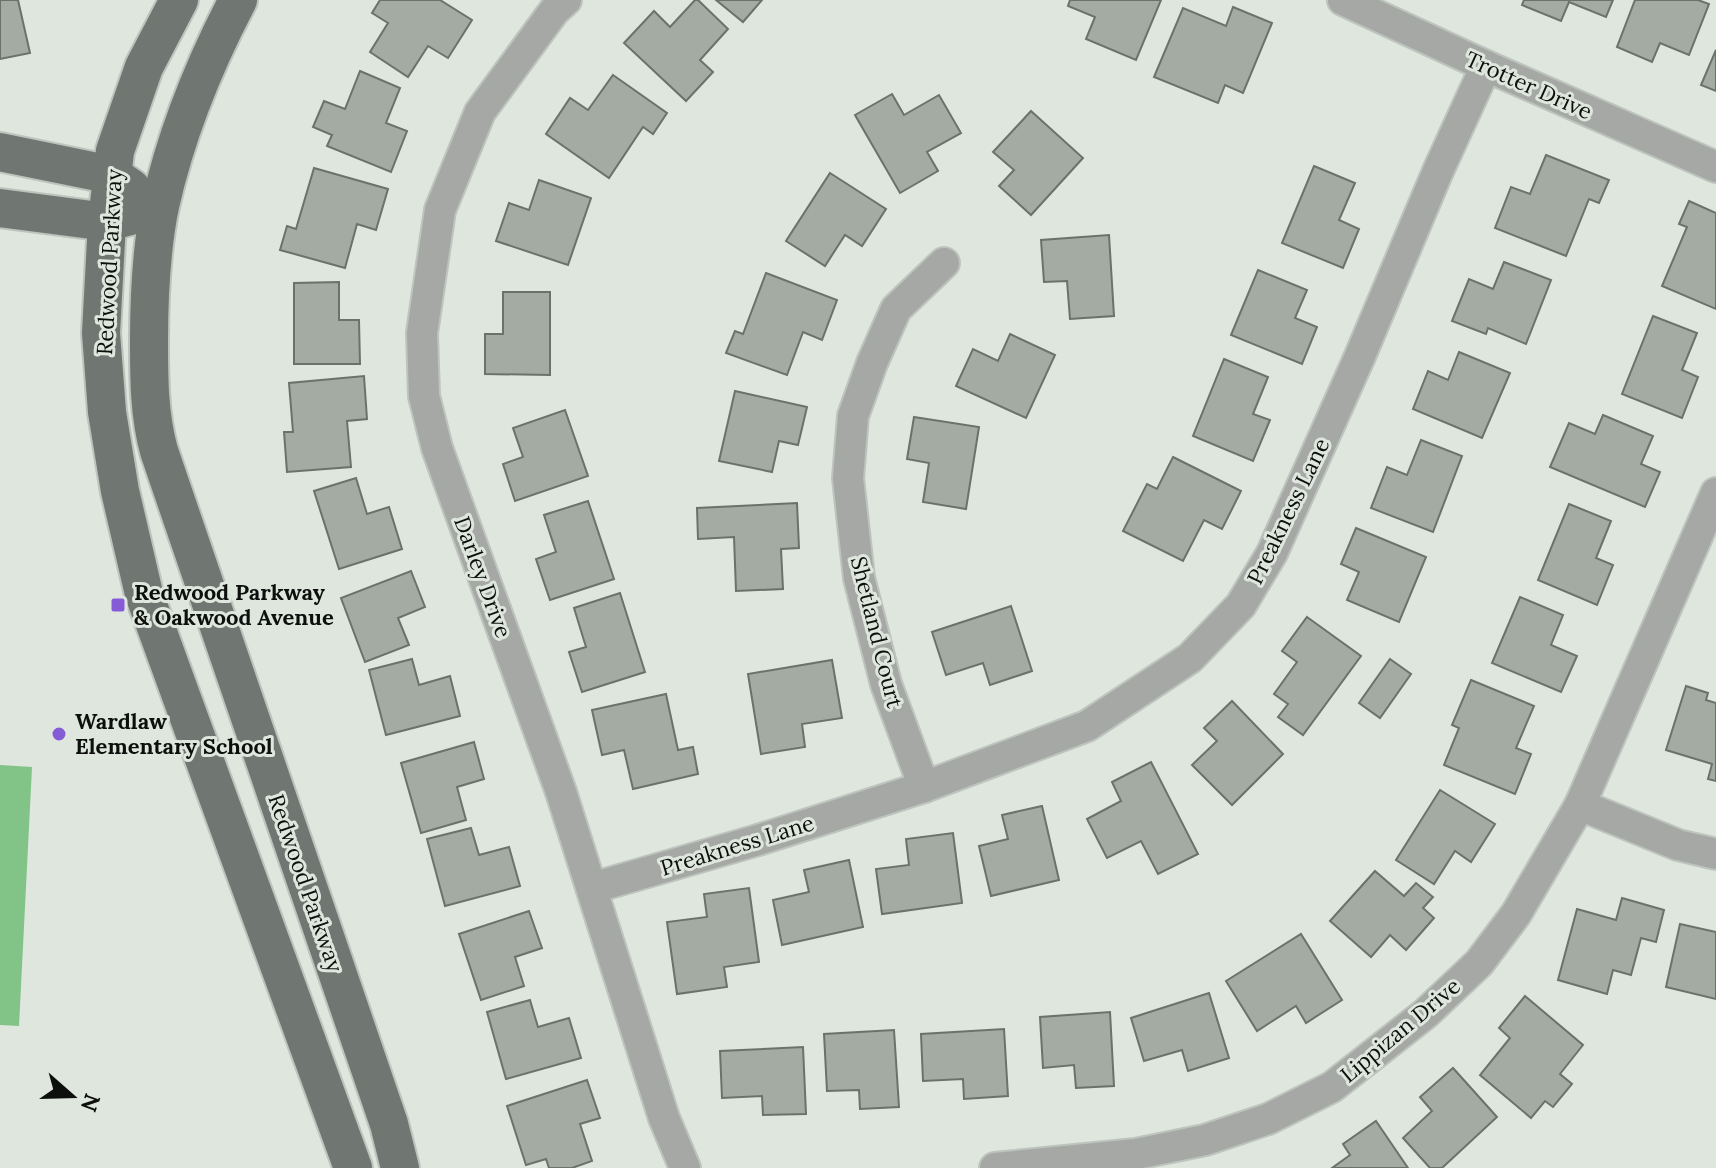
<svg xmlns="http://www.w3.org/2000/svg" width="1716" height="1168" font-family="Lora,serif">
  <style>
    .green { fill: #82c387 }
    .building { fill: #a3aba3; stroke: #6b726c; stroke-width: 2 }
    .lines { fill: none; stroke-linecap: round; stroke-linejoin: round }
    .minor-casing { stroke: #bdc4bd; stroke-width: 34 }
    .major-casing { stroke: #bdc4bd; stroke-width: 42 }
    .minor { stroke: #a5a8a5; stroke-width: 30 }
    .major { stroke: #707671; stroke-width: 38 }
    .poi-dot { fill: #865cd6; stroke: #dee6de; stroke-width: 3 }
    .labels { text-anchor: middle; stroke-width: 6; stroke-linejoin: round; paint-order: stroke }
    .street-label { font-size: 22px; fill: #0d0f0d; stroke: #dee6de }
    .poi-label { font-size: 22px; font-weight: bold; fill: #0d0f0d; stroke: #dee6de; text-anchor: start }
  </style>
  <rect width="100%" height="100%" fill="#dee6de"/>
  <polygon class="green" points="0,765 32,767 19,1026 0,1025"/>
  <g class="building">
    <polygon points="0,0 18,0 30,53 0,59"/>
    <polygon points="380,0 440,0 472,20 448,58 428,46 408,77 370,52 388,23 372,13"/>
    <polygon points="695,0 698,0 728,29 700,60 713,72 686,101 624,43 654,11 670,27"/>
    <polygon points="716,0 762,0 743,22"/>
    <polygon points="1070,0 1161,0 1136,60 1086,39 1095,17 1068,6"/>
    <polygon points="1524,0 1613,0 1606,17 1569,2 1561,21 1522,5"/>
    <polygon points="1635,0 1698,0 1709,4 1689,55 1660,43 1652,62 1617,47"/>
    <polygon points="1233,7 1272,23 1243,93 1225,85 1218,103 1154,77 1183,8 1226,26"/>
    <polygon points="1716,50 1716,91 1701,85"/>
    <polygon points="360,71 400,88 386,123 407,131 391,172 327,146 332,135 313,127 324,101 345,109"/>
    <polygon points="613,75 667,113 653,134 643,127 609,178 546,134 570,98 588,110"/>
    <polygon points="892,94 904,115 939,95 961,133 927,152 938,171 900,193 855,115"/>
    <polygon points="1031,111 1083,158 1031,215 999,186 1014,170 993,152"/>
    <polygon points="1546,155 1609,180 1599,203 1589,199 1566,256 1495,228 1511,187 1530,194"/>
    <polygon points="1314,166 1355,183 1339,220 1359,229 1343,268 1282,243"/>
    <polygon points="314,168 388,189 376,230 357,224 345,268 280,250 287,226 296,229"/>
    <polygon points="830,173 886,209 862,246 845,235 825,266 786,241"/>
    <polygon points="539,180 591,198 568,265 496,241 509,203 529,210"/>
    <polygon points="1689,201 1716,213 1716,309 1662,286 1687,227 1679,224"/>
    <polygon points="1109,235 1114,316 1070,319 1067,281 1044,282 1041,240"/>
    <polygon points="1504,262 1551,280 1526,344 1488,328 1486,334 1452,321 1469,279 1493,289"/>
    <polygon points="1258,270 1307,290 1295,318 1317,327 1302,364 1231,335"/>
    <polygon points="766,273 837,300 822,340 803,332 787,375 726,353 735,331 743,334"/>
    <polygon points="339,282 339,320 359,320 360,364 294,364 294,283"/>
    <polygon points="503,292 550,292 550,375 485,374 485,334 503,334"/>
    <polygon points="1653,316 1697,333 1682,370 1698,377 1682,418 1622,394"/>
    <polygon points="1010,334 1055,355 1026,418 956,386 973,349 998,361"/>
    <polygon points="1459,352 1510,373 1482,438 1413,409 1428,371 1448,380"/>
    <polygon points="1224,359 1268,377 1253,414 1270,420 1253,461 1193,436"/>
    <polygon points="364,376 367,419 347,421 351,467 287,472 284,432 293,432 289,383"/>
    <polygon points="735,391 807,407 798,445 779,441 772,472 719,461"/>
    <polygon points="565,410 588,476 515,501 503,464 523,457 513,428"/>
    <polygon points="1603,415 1653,436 1641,464 1660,472 1645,507 1550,467 1569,423 1595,434"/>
    <polygon points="914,417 979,427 966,509 923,502 929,463 907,459"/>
    <polygon points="1421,440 1462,456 1433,532 1371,508 1387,467 1407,475"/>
    <polygon points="1173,457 1241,491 1222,529 1204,520 1183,561 1123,531 1147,484 1157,489"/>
    <polygon points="356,478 367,514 389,507 402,549 339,569 314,491"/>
    <polygon points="588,501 614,579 550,600 536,559 556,552 544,515"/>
    <polygon points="797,503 799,548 781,549 783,589 736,591 734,537 698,539 697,508"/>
    <polygon points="1569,504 1611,521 1596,558 1613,565 1597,605 1538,580"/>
    <polygon points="1356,528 1426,557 1399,622 1347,600 1359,572 1341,564"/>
    <polygon points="411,571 425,607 398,618 409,645 365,662 341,598"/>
    <polygon points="620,593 645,672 582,692 569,652 586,647 574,608"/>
    <polygon points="1520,597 1563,615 1551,645 1577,656 1561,692 1492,663"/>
    <polygon points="1011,606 1032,671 990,685 983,663 946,675 932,632"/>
    <polygon points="1307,617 1361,656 1303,735 1278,717 1288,704 1274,694 1297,662 1282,651"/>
    <polygon points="412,659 419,685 450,676 460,716 386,735 369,670"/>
    <polygon points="1390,659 1411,674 1380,718 1359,703"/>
    <polygon points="832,660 842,718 802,724 805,747 761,754 748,674"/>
    <polygon points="1471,680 1534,706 1516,748 1531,754 1515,794 1444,765 1459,728 1452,725"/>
    <polygon points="1686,686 1708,693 1706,700 1716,703 1716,781 1708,779 1712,764 1666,750"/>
    <polygon points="666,694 678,750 693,747 698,774 633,789 624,750 602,755 592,710"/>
    <polygon points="1232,701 1283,754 1232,805 1192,765 1217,741 1204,728"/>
    <polygon points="474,742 484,779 457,787 466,820 421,833 401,763"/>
    <polygon points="1151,762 1198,854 1158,874 1141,841 1107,858 1087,819 1121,801 1112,782"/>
    <polygon points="1440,790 1495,824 1471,862 1455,851 1434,884 1396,860"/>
    <polygon points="1042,806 1059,880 991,896 979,846 1008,839 1002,815"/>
    <polygon points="471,828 479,855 509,847 520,886 445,906 427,839"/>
    <polygon points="953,833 962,903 882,914 876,869 909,865 906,839"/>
    <polygon points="849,860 863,927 782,945 773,900 809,892 804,870"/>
    <polygon points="1375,871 1404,896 1416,883 1433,897 1423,908 1434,918 1406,950 1390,935 1371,957 1330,921"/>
    <polygon points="749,888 759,962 724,967 727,987 677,994 667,922 707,917 704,894"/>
    <polygon points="1622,898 1664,910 1656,942 1641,938 1631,975 1613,970 1607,994 1558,980 1577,909 1616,920"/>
    <polygon points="529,911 542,948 515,957 524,986 481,1000 459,934"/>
    <polygon points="1680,924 1716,932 1716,999 1666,987"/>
    <polygon points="1301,934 1342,1000 1306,1023 1296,1006 1257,1031 1226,981"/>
    <polygon points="1209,993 1229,1058 1188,1071 1182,1050 1144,1061 1131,1018"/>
    <polygon points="1525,996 1583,1045 1560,1074 1572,1084 1553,1107 1545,1101 1531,1118 1480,1075 1510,1038 1499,1028"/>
    <polygon points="530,1000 538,1027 569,1018 581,1058 506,1079 487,1012"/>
    <polygon points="1110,1012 1114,1086 1076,1088 1074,1065 1043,1068 1040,1017"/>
    <polygon points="1004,1029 1008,1096 964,1099 963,1079 923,1081 921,1034"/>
    <polygon points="894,1030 899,1107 860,1109 859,1090 827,1091 824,1034"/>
    <polygon points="803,1047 806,1114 763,1115 762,1096 722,1098 720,1051"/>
    <polygon points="1453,1068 1497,1117 1442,1168 1430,1168 1403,1138 1432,1111 1420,1097"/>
    <polygon points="587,1080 600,1118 580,1124 592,1161 572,1168 549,1168 546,1159 526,1165 507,1106"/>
    <polygon points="1376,1121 1408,1168 1332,1168 1350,1155 1343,1144"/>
  </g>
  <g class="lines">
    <g class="minor-casing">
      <g id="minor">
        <polyline points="566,0 554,11 480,112 440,210 422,333 424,396 437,448 561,792 664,1118 685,1168"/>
        <polyline points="1343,0 1486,66 1716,167"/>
        <polyline points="924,787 886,684 859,578 848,478 853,416 872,363 896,309 944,263"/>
        <polyline points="1580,805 1678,845 1716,854"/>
        <polyline points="592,888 758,840 924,787 1087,726 1190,658 1241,605 1272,553 1360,356 1438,171 1486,66"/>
        <polyline points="995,1168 1136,1154 1205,1140 1268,1119 1332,1087 1425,1014 1479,963 1516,914 1580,805 1716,493"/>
      </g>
    </g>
    <g class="major-casing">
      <g id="major">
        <polyline points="179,0 144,67 115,151 107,222 101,333 107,412 120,491 144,594 353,1168"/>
        <path d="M 238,0 C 204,65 176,134 160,206 C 151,250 149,296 149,341 C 149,378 149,415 159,451 L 389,1124 L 400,1168"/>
        <polyline points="0,152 112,175 131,188"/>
        <polyline points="0,208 107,222 130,216"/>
      </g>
    </g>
    <use href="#minor" class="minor"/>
    <use href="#major" class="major"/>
  </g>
  <g class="poi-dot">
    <rect x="110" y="597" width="16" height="16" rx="4"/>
    <circle cx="59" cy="734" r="8"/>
  </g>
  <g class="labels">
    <g class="street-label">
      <text transform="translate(1529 85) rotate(24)" y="8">Trotter Drive</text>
      <text transform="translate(109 262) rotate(-87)" y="8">Redwood Parkway</text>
      <text transform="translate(1288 511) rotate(-64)" y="8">Preakness Lane</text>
      <text transform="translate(483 577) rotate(70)" y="8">Darley Drive</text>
      <text transform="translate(877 632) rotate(76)" y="8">Shetland Court</text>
      <text transform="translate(737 845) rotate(-17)" y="8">Preakness Lane</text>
      <text transform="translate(306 883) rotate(71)" y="8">Redwood Parkway</text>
      <text transform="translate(1400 1030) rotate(-40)" y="8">Lippizan Drive</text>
    </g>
    <g class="poi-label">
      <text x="134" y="600">Redwood Parkway<tspan x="134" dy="25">&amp; Oakwood Avenue</tspan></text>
      <text x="75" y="729">Wardlaw<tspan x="75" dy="25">Elementary School</tspan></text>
    </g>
  </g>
  <g transform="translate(72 1096) rotate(110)" stroke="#dee6de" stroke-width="6" paint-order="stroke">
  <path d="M0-6L14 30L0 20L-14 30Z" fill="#0d0f0d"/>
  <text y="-12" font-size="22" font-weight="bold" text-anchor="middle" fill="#0d0f0d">N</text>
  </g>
</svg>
